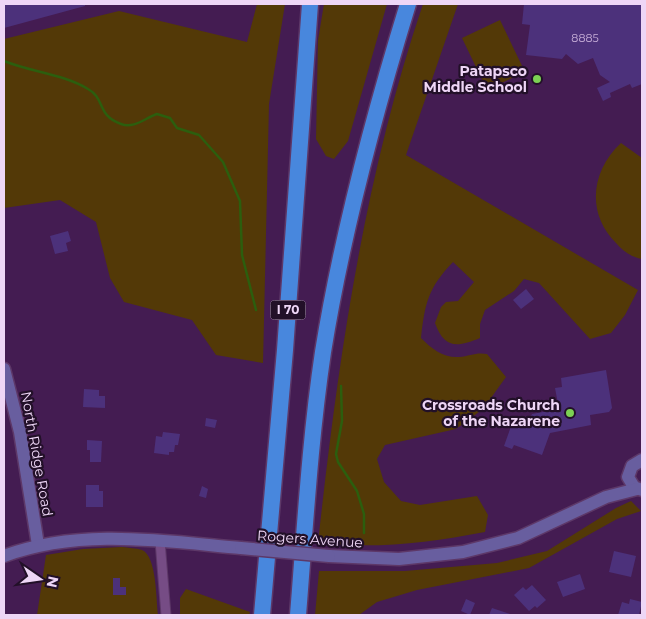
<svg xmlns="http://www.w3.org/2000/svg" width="646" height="619" font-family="Montserrat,sans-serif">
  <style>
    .green { fill: #533907 }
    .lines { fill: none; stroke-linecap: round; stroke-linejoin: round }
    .stream { stroke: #2c5e0e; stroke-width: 2.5 }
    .building { fill: #4c317b }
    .street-casing { stroke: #5d3868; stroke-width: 11 }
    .secondary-casing { stroke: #5d3868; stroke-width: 15 }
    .highway-casing { stroke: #5d3868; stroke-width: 19 }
    .street { stroke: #764c85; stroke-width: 9 }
    .secondary { stroke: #685e9f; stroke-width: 12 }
    .highway { stroke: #4887dd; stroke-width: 16 }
    .secondary-bridge-casing { stroke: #5d3868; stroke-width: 15; stroke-linecap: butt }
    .secondary-bridge { stroke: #685e9f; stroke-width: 12 }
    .poi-dot { fill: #7cd154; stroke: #221028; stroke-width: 2 }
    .labels { text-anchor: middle; stroke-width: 4.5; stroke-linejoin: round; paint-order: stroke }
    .number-label { font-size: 11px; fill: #c6add7 }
    .shield { fill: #221028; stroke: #b19bb8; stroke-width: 1 }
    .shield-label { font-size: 12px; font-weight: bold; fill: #eed6f6 }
    .poi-label { font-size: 14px; font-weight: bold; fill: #eed6f6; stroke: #221028; text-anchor: end }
    .street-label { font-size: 14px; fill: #eed6f6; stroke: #221028 }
  </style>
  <rect width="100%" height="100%" fill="#441c52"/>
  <g class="green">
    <polygon points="257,4 285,4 269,104 263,363 216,355 192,320 124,302 110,278 96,222 60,200 4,208 4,39 119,11 247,42"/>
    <polygon points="324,4 387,4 348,141 334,159 326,156 316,139 318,40"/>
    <path d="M 423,4 L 458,4 L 406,155 L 638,290 L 625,315 L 611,333 L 590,339 L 539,283 L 524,279 L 514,291 L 485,310 L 480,324 L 480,338 C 456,348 444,348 435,323 L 441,307 L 446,302 L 458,301 L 474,282 L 453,262 C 428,288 425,303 421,338 C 432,349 443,358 459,357 C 470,356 476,352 487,354 L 506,377 L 483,409 L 456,429 L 385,445 L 377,459 L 384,482 L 401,501 L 420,505 L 477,496 L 488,515 L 485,532 C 428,543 376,549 318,543 C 338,360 364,178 423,4 Z"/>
    <polygon points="500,20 525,72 487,90 462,38"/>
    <path d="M 621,143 L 642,158 L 642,259 C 631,257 623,251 616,243 C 586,213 591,171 621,143 Z"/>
    <polygon points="631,501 641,511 617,519 529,568 417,590 377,602 359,615 315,615 319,571 405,571 497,563 547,551 616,508"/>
    <path d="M 122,547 C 128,548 136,548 142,550 C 157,556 156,601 158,615 L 37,615 L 46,555 L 83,549 Z"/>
    <polygon points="186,589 250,612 249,615 180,615 180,598"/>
  </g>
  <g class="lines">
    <g class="stream">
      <path d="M 4,61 C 31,72 63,74 88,89 C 106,99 96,115 121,124 C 134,129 145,118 157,114 L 170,118 L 177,128 L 199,135 L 223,162 L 240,201 L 242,255 L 256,310"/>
      <polyline points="341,386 342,421 336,454 338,462 357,491 364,514 364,533"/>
    </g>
  </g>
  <g class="building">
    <polygon points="4,4 85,4 85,6 4,28"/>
    <polygon points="524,4 642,4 642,84 632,88 630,84 610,93 611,97 603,101 597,88 610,82 600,75 593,58 578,64 566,54 562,59 526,55 530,25 522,24"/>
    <polygon points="68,231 71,241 66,243 68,251 55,254 50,236"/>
    <polygon points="526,289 534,299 521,309 513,300"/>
    <polygon points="606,370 612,408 609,412 590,415 591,425 550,433 542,455 514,445 512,449 504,446 514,418 528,423 532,414 559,409 555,388 562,387 561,378"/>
    <polygon points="84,389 99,390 99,396 105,396 105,408 83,407"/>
    <polygon points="206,418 217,420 215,428 205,426"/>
    <polygon points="163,432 180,434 178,445 175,445 174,452 169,452 169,455 154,453 156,436 162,437"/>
    <polygon points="87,440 102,441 101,462 90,462 90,450 87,450"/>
    <polygon points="86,485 99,485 99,491 103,491 103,507 86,507"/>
    <polygon points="202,486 208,489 206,498 199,496"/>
    <polygon points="614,551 636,556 631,577 609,572"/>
    <polygon points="580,574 585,589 563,597 557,582"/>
    <polygon points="113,578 120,578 120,587 126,587 126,595 113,595"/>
    <polygon points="532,585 546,600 537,608 535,606 529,611 514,595 523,587 526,590"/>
    <polygon points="466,599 475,603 470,615 461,611"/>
    <polygon points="630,599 642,602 639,615 618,615 622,602 629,604"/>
    <polygon points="492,608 510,614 510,615 489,615"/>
  </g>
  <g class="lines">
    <g class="street-casing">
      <polyline id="street" points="160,541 166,615"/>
    </g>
    <g class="secondary-casing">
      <g id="secondary">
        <polyline points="4,369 20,432 38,545"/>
        <polyline points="642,460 632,466 628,477 634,487 642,490"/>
        <path d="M 4,556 C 81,528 162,541 241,548"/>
        <polyline points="329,556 399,559 463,552 518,538 606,497 637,489"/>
      </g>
    </g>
    <g class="highway-casing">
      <g id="highway">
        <polyline points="262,615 285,350 310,4"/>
        <path d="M 298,615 C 305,528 310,439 323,352 C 342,234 373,118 408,4"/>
      </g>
    </g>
    <use href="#street" class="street"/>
    <use href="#secondary" class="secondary"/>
    <use href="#highway" class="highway"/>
    <g class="secondary-bridge-casing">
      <polyline id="secondary-bridge" points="241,548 329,556"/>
    </g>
    <use href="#secondary-bridge" class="secondary-bridge"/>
  </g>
  <g class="poi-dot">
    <circle cx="537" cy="79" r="5"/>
    <circle cx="570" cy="413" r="5"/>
  </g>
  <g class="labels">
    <g class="number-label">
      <text x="585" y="42">8885</text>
    </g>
    <rect class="shield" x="270.5" y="300.5" width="35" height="19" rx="4"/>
    <g class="shield-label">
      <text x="288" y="314">I 70</text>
    </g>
    <g class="poi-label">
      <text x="527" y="76">Patapsco<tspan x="527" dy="16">Middle School</tspan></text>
      <text x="560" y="410">Crossroads Church<tspan x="560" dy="16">of the Nazarene</tspan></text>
    </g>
    <g class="street-label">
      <text transform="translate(37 454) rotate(80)" y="5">North Ridge Road</text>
      <text transform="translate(310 539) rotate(4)" y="5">Rogers Avenue</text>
    </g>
  </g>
  <rect width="646" height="619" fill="none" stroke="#eed6f6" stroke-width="10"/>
  <g transform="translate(40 579) rotate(103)" stroke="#221028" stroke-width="4" paint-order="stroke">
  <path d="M0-4L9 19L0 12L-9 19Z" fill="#eed6f6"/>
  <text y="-8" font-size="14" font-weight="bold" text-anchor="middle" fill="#eed6f6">N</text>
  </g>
</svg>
